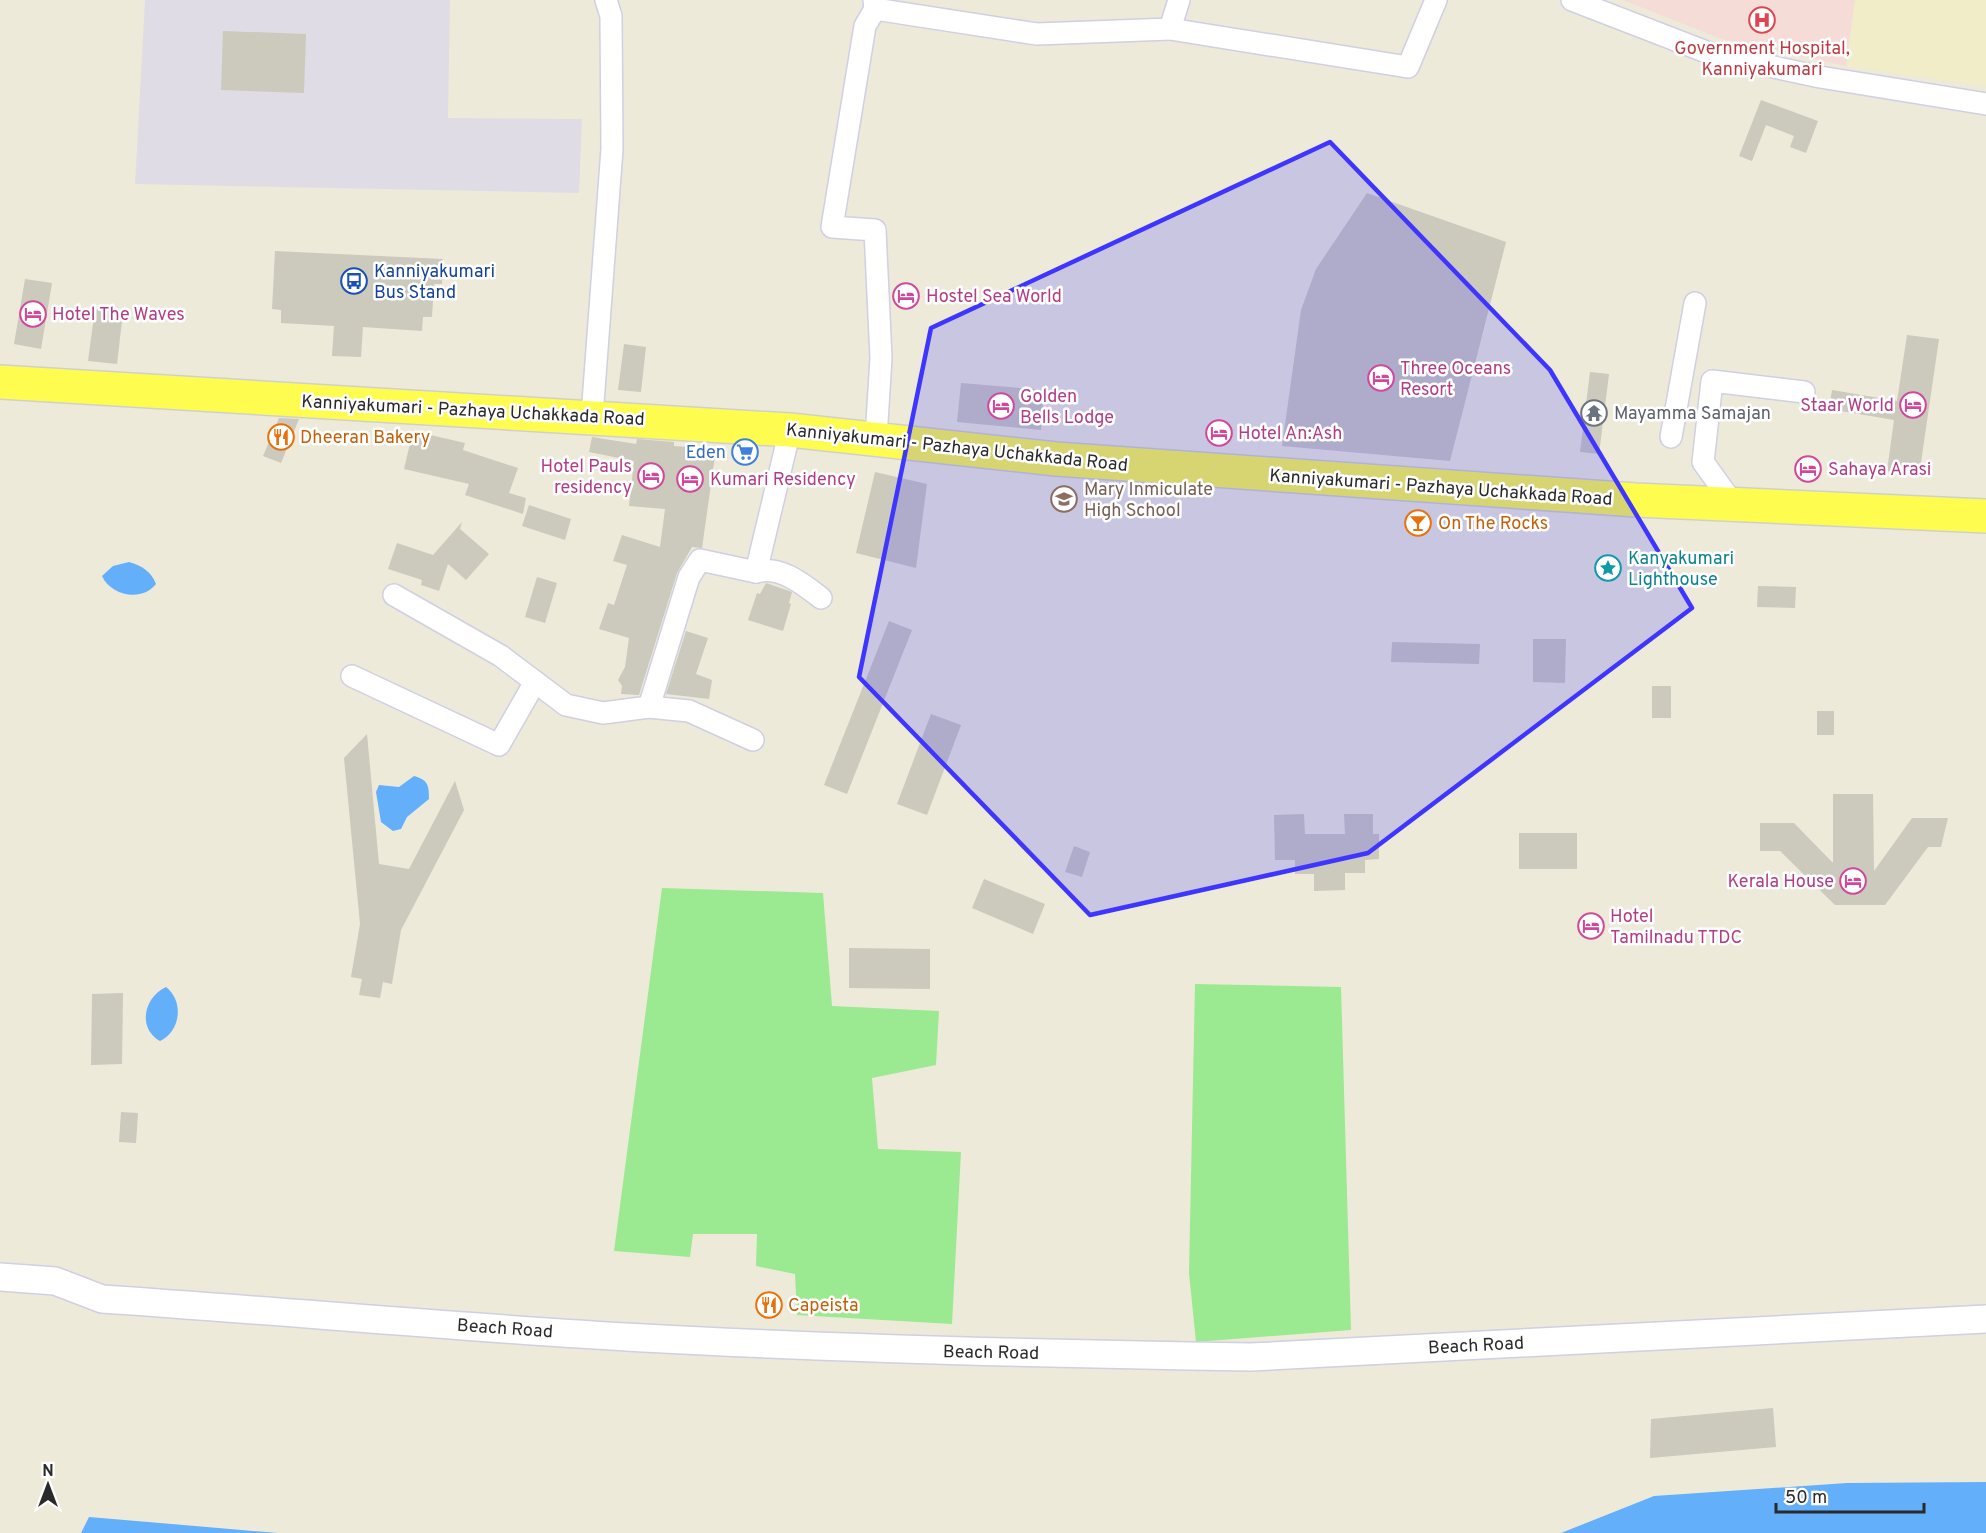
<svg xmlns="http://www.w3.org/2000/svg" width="1986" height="1533" font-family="Overpass,sans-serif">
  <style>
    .industrial { fill: #e0dce5 }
    .education { fill: #f1edc8 }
    .medical { fill: #f5dcd7 }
    .green { fill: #9be991 }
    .water { fill: #63affa }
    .building { fill: #ccc9bd }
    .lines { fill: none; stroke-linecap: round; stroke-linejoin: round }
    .minor-casing { stroke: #d0cfe4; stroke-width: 24 }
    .tertiary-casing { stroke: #d0cfe4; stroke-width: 30 }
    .primary-casing { stroke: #d0d0d0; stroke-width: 36 }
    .minor { stroke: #fff; stroke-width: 21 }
    .tertiary { stroke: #fff; stroke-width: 27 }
    .primary { stroke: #fefd4f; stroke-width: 33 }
    .marked { fill: #3e36ff; fill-opacity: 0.2; stroke: #3e36ff; stroke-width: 4.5; stroke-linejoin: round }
    .labels { text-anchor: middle; stroke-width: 5; stroke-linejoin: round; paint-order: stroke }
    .health-label { font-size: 18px; fill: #be3a42; stroke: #fff }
    .transit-label { font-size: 18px; fill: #164399; stroke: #fff; text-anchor: start }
    .hotel-label { font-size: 18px; fill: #b23c85; stroke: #fff; text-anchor: start }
    .street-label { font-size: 18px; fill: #2a2a2a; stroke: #fff }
    .worship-label { font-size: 18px; fill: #5b616d; stroke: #fff; text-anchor: start }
    .food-label { font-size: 18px; fill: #c56008; stroke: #fff; text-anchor: start }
    .shop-label { font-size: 18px; fill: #366cbe; stroke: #fff; text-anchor: end }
    .education-label { font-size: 18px; fill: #785e54; stroke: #fff; text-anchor: start }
    .culture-label { font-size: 18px; fill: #0d838f; stroke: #fff; text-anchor: start }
  </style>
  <rect width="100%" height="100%" fill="#edeada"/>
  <polygon class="industrial" points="145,0 450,0 448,118 582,119 579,193 135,184"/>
  <polygon class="education" points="1855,0 1986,0 1986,86 1846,66"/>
  <polygon class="medical" points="1623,0 1855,0 1846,66 1721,39"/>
  <g class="green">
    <polygon points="662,888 823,893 832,1006 939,1011 936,1065 872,1078 878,1149 961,1152 952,1324 797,1315 795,1274 756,1266 757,1234 693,1234 690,1257 614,1251"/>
    <polygon points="1195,984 1341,987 1351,1330 1196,1342 1189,1273"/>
  </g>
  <g class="water">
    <path d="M 129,562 C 142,566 151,571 156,584 C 142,602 111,596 102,576 L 113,566 Z"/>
    <path d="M 414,776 C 428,780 429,785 429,799 L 407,817 L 401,829 L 393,831 L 381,822 L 376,792 L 379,785 L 399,787 Z"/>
    <path d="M 166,987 C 184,1001 181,1031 160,1041 C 137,1028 144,997 166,987 Z"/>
    <polygon points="1986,1482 1986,1533 1561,1533 1654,1496 1847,1483"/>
    <polygon points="89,1517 278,1533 81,1533"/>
  </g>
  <g class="building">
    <polygon points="223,31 306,34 304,93 221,90"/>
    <polygon points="1761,100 1818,121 1806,153 1790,147 1794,136 1766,125 1752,161 1739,156"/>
    <polygon points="1367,193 1506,242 1450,461 1282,446 1301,310 1316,269"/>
    <polygon points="275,251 443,259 442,284 434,284 432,317 423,317 422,331 363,327 361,357 332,356 334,326 281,323 281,310 272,309"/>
    <polygon points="25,279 52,283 41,349 14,344"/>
    <polygon points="95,309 123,312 117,364 88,361"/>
    <polygon points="1907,335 1939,339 1919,476 1887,471 1894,420 1829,409 1832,390 1897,401"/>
    <polygon points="624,344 646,347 641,392 618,390"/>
    <polygon points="1590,372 1609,374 1599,454 1580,452"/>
    <polygon points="961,383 1044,390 1041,430 957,422"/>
    <polygon points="279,418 299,419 281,463 263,456"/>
    <polygon points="413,431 465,443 463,450 518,468 509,493 526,498 523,514 465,495 469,484 404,469"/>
    <polygon points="592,437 636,444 637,439 674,442 674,446 716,449 702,548 692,547 677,573 639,695 621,694 622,686 618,680 625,667 629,638 599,629 608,603 614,605 627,565 613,561 622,535 660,547 665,509 629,506 634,461 589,452"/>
    <polygon points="875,472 927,484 916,568 856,553"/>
    <polygon points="529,505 571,519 565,540 522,526"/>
    <polygon points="462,522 460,529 489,554 466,580 448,564 439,591 421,585 422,580 388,569 397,543 433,555"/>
    <polygon points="537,577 557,583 545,623 525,617"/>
    <polygon points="766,583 792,592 789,603 791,604 783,631 748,620 757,593 760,594"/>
    <polygon points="1758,586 1796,587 1795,608 1757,607"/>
    <polygon points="889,621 912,630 847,794 824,785"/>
    <polygon points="686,631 708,638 696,674 712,680 709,699 666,694"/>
    <polygon points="1533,639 1566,639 1565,683 1533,682"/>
    <polygon points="1392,642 1480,644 1479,664 1391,662"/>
    <rect x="1652" y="686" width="19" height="32"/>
    <rect x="1817" y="711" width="17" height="24"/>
    <polygon points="931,714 961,725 927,815 897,804"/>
    <polygon points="367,734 379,864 409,869 455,781 464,810 401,930 392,984 383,982 380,998 359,995 362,979 351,977 360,924 344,758"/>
    <polygon points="1833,794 1873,794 1874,871 1912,818 1948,818 1941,847 1928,847 1885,905 1835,905 1780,851 1760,851 1760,823 1794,823 1833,863"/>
    <polygon points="1304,814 1305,834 1345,834 1344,814 1373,814 1373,834 1379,834 1379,859 1365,860 1365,873 1345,873 1345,890 1314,891 1314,874 1295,874 1295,860 1275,860 1274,815"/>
    <rect x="1519" y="833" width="58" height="36"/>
    <polygon points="1074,846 1090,852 1082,877 1065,872"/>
    <polygon points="984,879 1045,904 1033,934 972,908"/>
    <polygon points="849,948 930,949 930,989 849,988"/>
    <polygon points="123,993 122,1064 91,1065 92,994"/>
    <polygon points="121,1112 138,1113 136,1143 119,1142"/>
    <polygon points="1773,1408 1776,1447 1650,1458 1651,1419"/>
  </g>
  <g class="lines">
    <g class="minor-casing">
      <g id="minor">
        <polyline points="874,0 875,9 865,26 832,227 875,230 881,358 876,438"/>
        <polyline points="1572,0 1709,53 1820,77 1986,104"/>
        <polyline points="875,9 1037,34 1170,29 1179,0"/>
        <polyline points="1170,29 1408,67 1436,0"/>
        <polyline points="592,416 612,149 611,16 606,0"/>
        <polyline points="1671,437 1695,303"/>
        <polyline points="1734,505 1703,462 1712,381 1804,392"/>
        <path d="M 756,572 C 780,565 803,584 821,598"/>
        <polyline points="394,595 501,656 566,705 603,713 649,707 689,711 753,740"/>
        <polyline points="352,676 499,745 535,682"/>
        <polyline points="649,707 689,577 700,560 756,572 790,430"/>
      </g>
    </g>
    <g class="tertiary-casing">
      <path id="tertiary" d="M 0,1277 L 55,1281 L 102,1299 C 282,1311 463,1328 644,1338 C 846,1349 1048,1354 1251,1357 L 1986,1319"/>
    </g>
    <g class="primary-casing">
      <polyline id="primary" points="0,382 790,430 1056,459 1636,500 1986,516"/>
    </g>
    <use href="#minor" class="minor"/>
    <use href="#tertiary" class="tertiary"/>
    <use href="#primary" class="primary"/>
  </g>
  <path class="marked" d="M 1330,142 L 1550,370 L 1692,608 L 1368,853 L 1090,915 L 859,677 L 931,328 Z"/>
  <defs>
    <g id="hospital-ring" transform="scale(1.35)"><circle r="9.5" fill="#fff" stroke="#e0444e" stroke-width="1.5"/><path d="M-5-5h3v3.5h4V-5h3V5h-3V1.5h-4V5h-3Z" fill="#e0444e"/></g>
    <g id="bus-ring" transform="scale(1.35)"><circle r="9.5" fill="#fff" stroke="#1a4fb4" stroke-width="1.5"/><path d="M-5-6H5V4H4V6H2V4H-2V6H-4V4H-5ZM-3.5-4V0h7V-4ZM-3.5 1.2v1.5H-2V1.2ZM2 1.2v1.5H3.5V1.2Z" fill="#1a4fb4"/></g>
    <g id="hotel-ring" transform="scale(1.35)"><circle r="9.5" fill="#fff" stroke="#d1479c" stroke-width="1.5"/><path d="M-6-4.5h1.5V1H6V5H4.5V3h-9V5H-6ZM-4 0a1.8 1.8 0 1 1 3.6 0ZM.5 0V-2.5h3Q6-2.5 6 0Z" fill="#d1479c"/></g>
    <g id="temple-ring" transform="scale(1.35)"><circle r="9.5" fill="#fff" stroke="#6b7280" stroke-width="1.5"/><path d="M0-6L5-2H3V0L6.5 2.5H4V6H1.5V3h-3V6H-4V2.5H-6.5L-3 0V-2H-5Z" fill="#6b7280"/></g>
    <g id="restaurant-ring" transform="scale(1.35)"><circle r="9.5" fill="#fff" stroke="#e8710a" stroke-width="1.5"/><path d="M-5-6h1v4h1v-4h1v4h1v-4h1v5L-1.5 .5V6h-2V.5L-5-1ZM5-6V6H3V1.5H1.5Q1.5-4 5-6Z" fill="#e8710a"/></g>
    <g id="supermarket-ring" transform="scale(1.35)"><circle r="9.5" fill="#fff" stroke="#3f7fe0" stroke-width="1.5"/><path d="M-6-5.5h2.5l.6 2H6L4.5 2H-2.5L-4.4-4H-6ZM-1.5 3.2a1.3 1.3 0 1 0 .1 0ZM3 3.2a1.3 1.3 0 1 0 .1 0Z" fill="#3f7fe0"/></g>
    <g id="school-ring" transform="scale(1.35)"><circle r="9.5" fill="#fff" stroke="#8d6e63" stroke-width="1.5"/><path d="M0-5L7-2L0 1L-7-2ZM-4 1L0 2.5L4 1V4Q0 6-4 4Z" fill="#8d6e63"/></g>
    <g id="bar-ring" transform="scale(1.35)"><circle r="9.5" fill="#fff" stroke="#e8710a" stroke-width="1.5"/><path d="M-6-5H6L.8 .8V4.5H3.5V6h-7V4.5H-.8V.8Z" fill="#e8710a"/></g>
    <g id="sight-ring" transform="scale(1.35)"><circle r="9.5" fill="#fff" stroke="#0f9aa8" stroke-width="1.5"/><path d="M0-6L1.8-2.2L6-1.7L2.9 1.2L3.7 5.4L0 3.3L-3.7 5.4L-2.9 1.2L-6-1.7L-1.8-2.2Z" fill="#0f9aa8"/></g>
  </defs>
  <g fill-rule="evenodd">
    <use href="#hospital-ring" x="1762" y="20"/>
    <use href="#bus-ring" x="354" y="281"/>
    <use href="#hotel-ring" x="906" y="296"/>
    <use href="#hotel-ring" x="33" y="314"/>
    <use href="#hotel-ring" x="1381" y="378"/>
    <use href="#hotel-ring" x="1913" y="405"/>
    <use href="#hotel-ring" x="1001" y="406"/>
    <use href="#temple-ring" x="1594" y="413"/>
    <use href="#hotel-ring" x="1219" y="433"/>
    <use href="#restaurant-ring" x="281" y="437"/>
    <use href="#supermarket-ring" x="745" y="452"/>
    <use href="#hotel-ring" x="1808" y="469"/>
    <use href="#hotel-ring" x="651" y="476"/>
    <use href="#hotel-ring" x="690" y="479"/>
    <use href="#school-ring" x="1064" y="499"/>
    <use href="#bar-ring" x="1418" y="523"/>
    <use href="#sight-ring" x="1608" y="568"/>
    <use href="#hotel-ring" x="1853" y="881"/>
    <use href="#hotel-ring" x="1591" y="926"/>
    <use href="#restaurant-ring" x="769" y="1305"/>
  </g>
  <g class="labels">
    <g class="health-label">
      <text x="1762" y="54">Government Hospital,<tspan x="1762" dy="21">Kanniyakumari</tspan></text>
    </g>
    <g class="transit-label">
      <text x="374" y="277">Kanniyakumari<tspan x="374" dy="21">Bus Stand</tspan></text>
    </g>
    <g class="hotel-label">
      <text x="926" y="302">Hostel Sea World</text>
      <text x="52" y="320">Hotel The Waves</text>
      <text x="1400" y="374">Three Oceans<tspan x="1400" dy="21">Resort</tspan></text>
      <text x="1020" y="402">Golden<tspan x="1020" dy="21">Bells Lodge</tspan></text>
      <text x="1894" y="411" text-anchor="end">Staar World</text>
      <text x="1238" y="439">Hotel An:Ash</text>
      <text x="632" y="472" text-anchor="end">Hotel Pauls<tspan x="632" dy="21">residency</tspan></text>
      <text x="1828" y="475">Sahaya Arasi</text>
      <text x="710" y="485">Kumari Residency</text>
      <text x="1834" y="887" text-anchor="end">Kerala House</text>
      <text x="1610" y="922">Hotel<tspan x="1610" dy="21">Tamilnadu TTDC</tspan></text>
    </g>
    <g class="street-label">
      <text transform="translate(473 410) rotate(3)" y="6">Kanniyakumari - Pazhaya Uchakkada Road</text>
      <text transform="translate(957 447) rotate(6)" y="6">Kanniyakumari - Pazhaya Uchakkada Road</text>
      <text transform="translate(1441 487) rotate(4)" y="6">Kanniyakumari - Pazhaya Uchakkada Road</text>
      <text transform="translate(505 1328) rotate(4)" y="6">Beach Road</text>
      <text transform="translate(1476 1345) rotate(-3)" y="6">Beach Road</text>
      <text transform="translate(991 1352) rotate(1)" y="6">Beach Road</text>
    </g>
    <g class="worship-label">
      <text x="1614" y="419">Mayamma Samajan</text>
    </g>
    <g class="food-label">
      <text x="300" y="443">Dheeran Bakery</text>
      <text x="1438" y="529">On The Rocks</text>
      <text x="788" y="1311">Capeista</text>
    </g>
    <g class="shop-label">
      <text x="726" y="458">Eden</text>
    </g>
    <g class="education-label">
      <text x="1084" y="495">Mary Inmiculate<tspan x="1084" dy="21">High School</tspan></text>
    </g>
    <g class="culture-label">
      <text x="1628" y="564">Kanyakumari<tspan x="1628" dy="21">Lighthouse</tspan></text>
    </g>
  </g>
  <g transform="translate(48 1485)" stroke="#ffffff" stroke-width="4.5" paint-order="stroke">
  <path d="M0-4.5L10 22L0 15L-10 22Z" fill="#2a2a2a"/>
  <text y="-9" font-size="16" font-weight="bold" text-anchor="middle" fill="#2a2a2a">N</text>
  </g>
  <path d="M1776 1503v9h148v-9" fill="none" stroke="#2a2a2a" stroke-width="3"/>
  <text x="1785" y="1503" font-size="18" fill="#2a2a2a" stroke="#ffffff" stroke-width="4.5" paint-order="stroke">50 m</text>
</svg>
